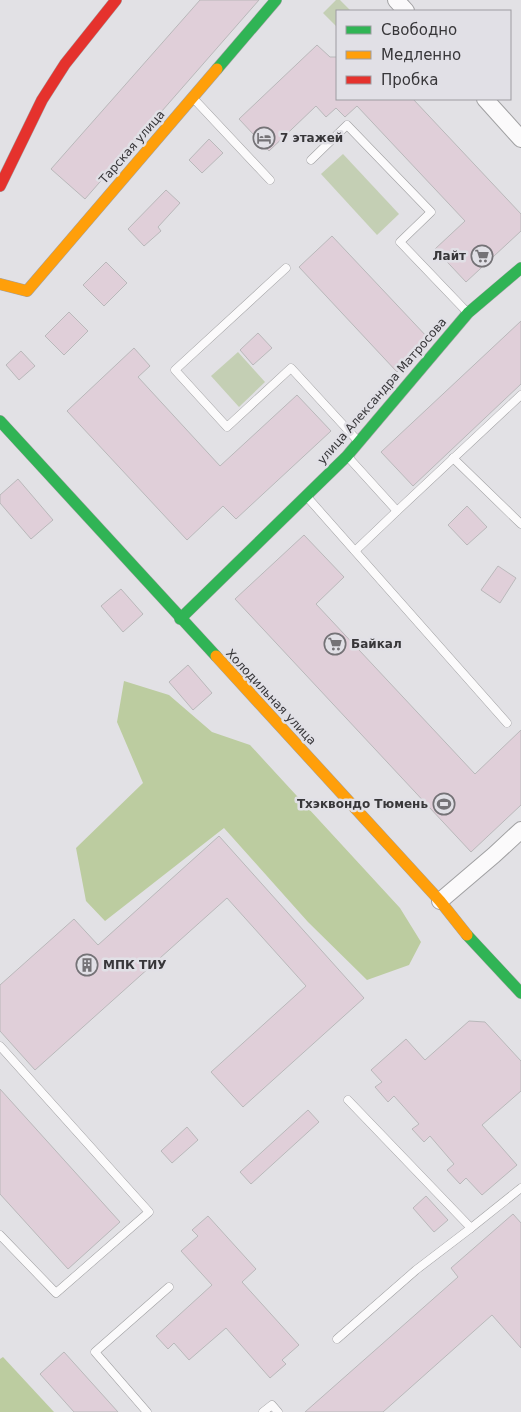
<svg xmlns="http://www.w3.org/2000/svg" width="521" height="1412" font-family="'DejaVu Sans',sans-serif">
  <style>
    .green { fill: #c4cfb4 }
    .forest { fill: #bccca0 }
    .building { fill: #e0cfd9; stroke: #b9b8ba }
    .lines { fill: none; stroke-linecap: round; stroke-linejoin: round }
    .lane-casing { stroke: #a0a0a2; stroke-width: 9 }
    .street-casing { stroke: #a0a0a2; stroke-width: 18 }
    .fast-casing { stroke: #a0a0a2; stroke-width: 12 }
    .slow-casing { stroke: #a0a0a2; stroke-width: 12 }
    .jam-casing { stroke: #a0a0a2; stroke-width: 12 }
    .lane { stroke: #fbfafb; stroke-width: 8 }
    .street { stroke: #fbfafb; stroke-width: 16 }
    .fast { stroke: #30b455; stroke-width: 11 }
    .slow { stroke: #ff9f0a; stroke-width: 11 }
    .jam { stroke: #e5322d; stroke-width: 11 }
    .labels { text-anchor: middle; stroke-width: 5; stroke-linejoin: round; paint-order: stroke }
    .poi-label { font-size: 12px; font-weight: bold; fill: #38373a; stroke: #e1e0e6; text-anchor: start }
    .street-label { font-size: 12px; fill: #38373a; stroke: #e1e0e6 }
  </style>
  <rect width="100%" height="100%" fill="#e2e1e5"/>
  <g class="green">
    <polygon points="336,0 340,0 351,11 337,11 337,27 323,13"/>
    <polygon points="343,154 399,214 377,235 321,174"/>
    <polygon points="238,352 265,382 239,407 211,376"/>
  </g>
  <g class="forest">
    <polygon points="124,681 169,695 212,732 250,745 400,908 421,942 409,965 367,980 308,922 224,828 105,921 86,901 76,848 143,783 117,722"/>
    <polygon points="3,1357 54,1412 0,1412 0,1359"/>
  </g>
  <g class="building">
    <polygon points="200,0 259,0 85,199 51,169"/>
    <polygon points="317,45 330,57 337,57 337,99 413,99 521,214 521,231 466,282 435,249 465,221 357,106 345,117 336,108 326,117 316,106 269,151 239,119"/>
    <polygon points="209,139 223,153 202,173 189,160"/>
    <polygon points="166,190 180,203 158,227 161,231 144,246 128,229"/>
    <polygon points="332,236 429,339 417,353 397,372 299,267"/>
    <polygon points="106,262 127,283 104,306 83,285"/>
    <polygon points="69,312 88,331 64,355 45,336"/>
    <polygon points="521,321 521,384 413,486 381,452"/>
    <polygon points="258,333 272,348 253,365 240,350"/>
    <polygon points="134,348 150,366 138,377 220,466 297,395 331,431 236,519 223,506 187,540 67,411"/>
    <polygon points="21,351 35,366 19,380 6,365"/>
    <polygon points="18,479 53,520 31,539 0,503 0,495"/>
    <polygon points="467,506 487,527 467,545 448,525"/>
    <polygon points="304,535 344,577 316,604 475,774 521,730 521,805 471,852 235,599"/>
    <polygon points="498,566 516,578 500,603 481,590"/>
    <polygon points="121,589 143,614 123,632 101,606"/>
    <polygon points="188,665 212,693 193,710 169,682"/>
    <polygon points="219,836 364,998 243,1107 211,1072 306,986 227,898 35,1070 0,1031 0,985 74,919 98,945"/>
    <polygon points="469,1021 485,1022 521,1061 521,1091 482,1125 517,1165 482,1195 466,1178 460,1184 447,1170 454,1164 430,1136 424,1142 412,1129 419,1124 394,1096 388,1102 375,1087 382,1082 371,1070 406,1039 425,1060"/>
    <polygon points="0,1089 120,1222 68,1269 0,1194"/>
    <polygon points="308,1110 319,1122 251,1184 240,1172"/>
    <polygon points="187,1127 198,1140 172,1163 161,1151"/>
    <polygon points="426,1196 448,1220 434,1232 413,1208"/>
    <polygon points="513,1214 521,1223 521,1348 492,1315 383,1412 305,1412 458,1277 451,1268"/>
    <polygon points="208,1216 256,1269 242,1282 299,1345 282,1360 286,1364 270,1378 226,1328 189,1360 174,1343 168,1349 156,1336 212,1285 181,1251 198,1236 192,1230"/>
    <polygon points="64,1352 118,1412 74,1412 40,1374"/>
  </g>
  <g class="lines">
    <g class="lane-casing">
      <g id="lane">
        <polyline points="194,99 270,180"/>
        <polyline points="311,160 347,125 431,212 400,242 467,312"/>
        <polyline points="286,268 175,370 227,427 291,368 358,441"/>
        <polyline points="348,457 397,511 521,395"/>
        <polyline points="453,458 521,524"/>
        <polyline points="308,498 507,723"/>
        <polyline points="355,551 397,511"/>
        <polyline points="0,1046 149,1212 56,1293 0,1235"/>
        <polyline points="348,1100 471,1228 521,1188"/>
        <polyline points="337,1339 416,1270 471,1228"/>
        <polyline points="147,1412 95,1352 169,1287"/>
        <polyline points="263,1412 272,1405 278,1412"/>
      </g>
    </g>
    <g class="street-casing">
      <g id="street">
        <polyline points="396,0 406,11"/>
        <polyline points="485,99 521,139"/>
        <polyline points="440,901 494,855 521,830"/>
      </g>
    </g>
    <g class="fast-casing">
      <g id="fast">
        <polyline points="217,69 276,0"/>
        <polyline points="0,421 216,656"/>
        <polyline points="180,619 347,456 468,313 521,268"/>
        <polyline points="467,935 521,993"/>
      </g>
    </g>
    <g class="slow-casing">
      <g id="slow">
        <polyline points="0,284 27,291 217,69"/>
        <polyline points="216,656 440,901 467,935"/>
      </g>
    </g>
    <g class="jam-casing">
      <polyline id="jam" points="0,186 42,100 65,64 116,0"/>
    </g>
    <use href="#lane" class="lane"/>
    <use href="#street" class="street"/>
    <use href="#fast" class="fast"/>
    <use href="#slow" class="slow"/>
    <use href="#jam" class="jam"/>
  </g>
  <defs>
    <g id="hotel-ring" transform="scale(1.125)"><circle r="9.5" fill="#e1e0e6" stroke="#747276" stroke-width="1.5"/><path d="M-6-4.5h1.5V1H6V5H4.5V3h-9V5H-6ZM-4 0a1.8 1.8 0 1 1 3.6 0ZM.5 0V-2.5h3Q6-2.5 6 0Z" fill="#747276"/></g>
    <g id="supermarket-ring" transform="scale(1.125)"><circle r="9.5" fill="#e1e0e6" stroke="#747276" stroke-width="1.5"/><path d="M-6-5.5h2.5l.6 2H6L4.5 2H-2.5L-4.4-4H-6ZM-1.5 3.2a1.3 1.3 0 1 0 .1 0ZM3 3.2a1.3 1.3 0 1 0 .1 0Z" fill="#747276"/></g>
    <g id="stadium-ring" transform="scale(1.125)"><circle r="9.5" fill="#e1e0e6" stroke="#747276" stroke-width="1.5"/><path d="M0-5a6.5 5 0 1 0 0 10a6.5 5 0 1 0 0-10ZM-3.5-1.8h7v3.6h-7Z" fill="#747276"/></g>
    <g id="building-ring" transform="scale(1.125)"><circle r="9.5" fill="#e1e0e6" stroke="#747276" stroke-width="1.5"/><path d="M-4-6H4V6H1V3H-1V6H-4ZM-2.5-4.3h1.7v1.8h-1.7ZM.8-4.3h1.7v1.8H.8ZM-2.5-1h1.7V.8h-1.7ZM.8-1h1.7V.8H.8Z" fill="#747276"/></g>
  </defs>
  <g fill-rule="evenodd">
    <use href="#hotel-ring" x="264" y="138"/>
    <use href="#supermarket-ring" x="482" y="256"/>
    <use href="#supermarket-ring" x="335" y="644"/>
    <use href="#stadium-ring" x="444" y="804"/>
    <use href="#building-ring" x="87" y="965"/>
  </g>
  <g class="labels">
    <g class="poi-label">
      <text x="280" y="142">7 этажей</text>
      <text x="466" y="260" text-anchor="end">Лайт</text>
      <text x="351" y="648">Байкал</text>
      <text x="428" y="808" text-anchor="end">Тхэквондо Тюмень</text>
      <text x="103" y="969">МПК ТИУ</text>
    </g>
    <g class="street-label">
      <text transform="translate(132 147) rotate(-49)" y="4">Тарская улица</text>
      <text transform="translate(382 391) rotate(-49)" y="4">улица Александра Матросова</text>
      <text transform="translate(271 697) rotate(47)" y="4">Холодильная улица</text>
    </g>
  </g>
  <rect x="336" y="10" width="175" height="90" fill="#e1e0e6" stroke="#9d9ca1"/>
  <rect x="346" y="26" width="25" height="8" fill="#30b455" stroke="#9d9ca1"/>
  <text x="381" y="35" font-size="15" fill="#38373a">Свободно</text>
  <rect x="346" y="51" width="25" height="8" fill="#ff9f0a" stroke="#9d9ca1"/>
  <text x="381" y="60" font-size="15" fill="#38373a">Медленно</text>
  <rect x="346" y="76" width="25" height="8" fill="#e5322d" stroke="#9d9ca1"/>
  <text x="381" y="85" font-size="15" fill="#38373a">Пробка</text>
</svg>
